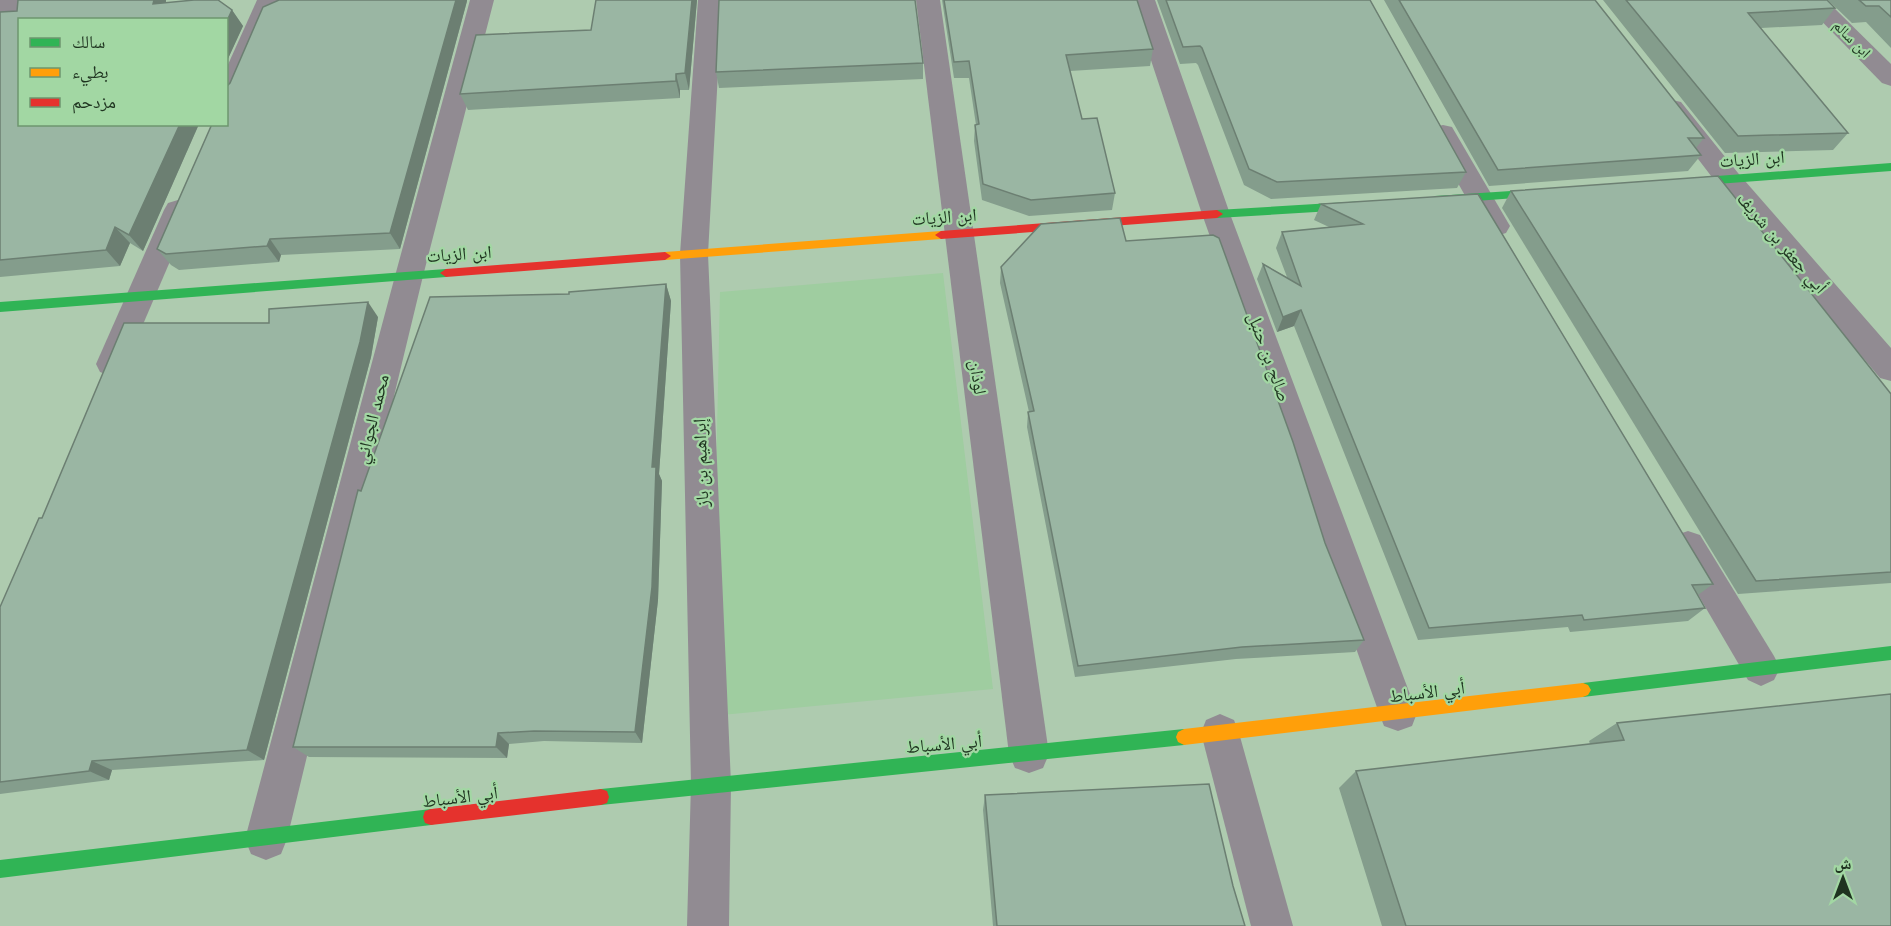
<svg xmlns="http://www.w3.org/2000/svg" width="1891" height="926" font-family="Jost,'Noto Naskh Arabic',sans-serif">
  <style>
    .built { fill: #9fcda0 }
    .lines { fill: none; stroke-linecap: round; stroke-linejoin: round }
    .street { fill: #918b92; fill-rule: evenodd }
    .fast { fill: #30b455; fill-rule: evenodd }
    .slow { fill: #ff9f0a; fill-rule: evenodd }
    .jam { fill: #e5322d; fill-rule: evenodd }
    .wall { fill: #849d8c }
    .shaded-wall { fill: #6c7f72 }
    .building { fill: #9ab6a3; stroke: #6c7f72; stroke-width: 1.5 }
    .labels { text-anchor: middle; stroke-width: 4.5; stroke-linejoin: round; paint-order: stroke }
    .far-street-label { font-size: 15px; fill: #1f3420; stroke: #a2d7a3 }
    .street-label { font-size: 18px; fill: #1f3420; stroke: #a2d7a3 }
  </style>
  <rect width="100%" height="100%" fill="#aecbaf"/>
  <polygon class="built" points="943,273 993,689 711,716 720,292"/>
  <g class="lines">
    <g class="street">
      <polygon points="0,0 93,0 89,5 81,7 0,12"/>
      <polygon points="257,0 281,0 239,98 235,104 226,106 226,69"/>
      <polygon points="470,0 494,0 423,276 287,839 281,854 266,860 251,854 245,839 395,276"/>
      <polygon points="698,0 722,0 708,254 731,784 729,926 687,926 691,784 680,254"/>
      <polygon points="916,0 940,0 1049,754 1043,768 1029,773 1015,768 1009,754"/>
      <polygon points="1131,0 1155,0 1230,214 1417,713 1412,726 1398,731 1384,726 1379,713 1202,214"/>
      <polygon points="1801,0 1826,0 1891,64 1891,86 1882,83"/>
      <polygon points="1672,100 1681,102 1738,173 1891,348 1891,381 1880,378 1718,185 1659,108 1663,102"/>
      <polygon points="1443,125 1452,127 1510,226 1506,233 1496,236 1486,233 1482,226 1430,133 1434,127"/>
      <polygon points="178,200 188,203 192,210 126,364 122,372 111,376 100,372 96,364 164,210 168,203"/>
      <polygon points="1688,531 1700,535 1774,656 1780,668 1774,680 1761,686 1748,680 1676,557 1671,546 1676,535"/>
      <polygon points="1220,714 1234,720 1239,733 1293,926 1251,926 1201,733 1206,720"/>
    </g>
    <g class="fast">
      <polygon points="1891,163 1891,171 1677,187 1671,183 1677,179"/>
      <polygon points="1554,188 1560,192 1558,195 1435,204 1429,200 1435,196"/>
      <polygon points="1365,201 1371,205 1365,209 1217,218 1211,214 1217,210"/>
      <polygon points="446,269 452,273 446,277 0,312 0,302"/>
      <polygon points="1891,646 1891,660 1583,697 1578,695 1575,690 1578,685 1583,683"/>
      <polygon points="1184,729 1190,732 1192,737 1190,742 1184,745 601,805 595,803 593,797 595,791 601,789"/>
      <polygon points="431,809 437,811 439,817 437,823 431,825 0,878 0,860"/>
    </g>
    <g class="slow">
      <polygon points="941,231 947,235 941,239 665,260 659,256 665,252"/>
      <polygon points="1583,683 1588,685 1591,690 1588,695 1583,697 1184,745 1178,742 1176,737 1178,732 1184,729"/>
    </g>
    <g class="jam">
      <polygon points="1217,210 1223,214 1217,218 941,239 935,235 941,231"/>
      <polygon points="665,252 671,256 665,260 446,277 440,273 446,269"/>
      <polygon points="601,789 607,791 609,797 607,803 601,805 431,825 425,823 423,817 425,811 431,809"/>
    </g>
  </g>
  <g class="wall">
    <polygon points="18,0 166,0 166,3 194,0 218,0 232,10 243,26 226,63 226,20 20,20 20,124 199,124 143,251 130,243 120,266 0,277 0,12 17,11"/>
    <polygon points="697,0 689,90 680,90 680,98 468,110 460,94 591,30"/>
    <polygon points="942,0 1137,0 1153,49 1150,66 1070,71 1082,119 1115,193 1112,210 1029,216 982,200 974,141 975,125 976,125 969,78 954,78"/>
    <polygon points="1157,0 1370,0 1466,172 1457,188 1271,199 1244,185 1198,65 1196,63 1180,64"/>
    <polygon points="1384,0 1595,0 1704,138 1696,148 1701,155 1688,171 1489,186"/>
    <polygon points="1603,0 1827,0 1835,8 1822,25 1761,28 1848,133 1833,150 1725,153"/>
    <polygon points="1828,0 1891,0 1891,48 1866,22 1852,23"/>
    <polygon points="467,1 400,249 281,255 279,262 179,270 171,265 157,249"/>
    <polygon points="923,63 923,79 719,88 716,72"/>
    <polygon points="1511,191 1891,394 1891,583 1738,594 1502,208"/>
    <polygon points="1478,194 1713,584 1698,595 1705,608 1688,621 1570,632 1568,627 1418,640 1294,326 1277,332 1257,279 1263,264 1287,277 1276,248 1282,232 1329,227 1314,220 1321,204"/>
    <polygon points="1126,241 1325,543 1364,640 1355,652 1236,659 1075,677 1027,427 1028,412 1029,412 1000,283 1001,267"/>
    <polygon points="666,284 671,301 659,474 662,481 658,600 642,743 544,741 509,744 507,758 309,757 293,747 361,491 569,294"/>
    <polygon points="378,317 371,357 264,760 112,770 109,780 0,794 0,607 42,518 269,323"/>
    <polygon points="1617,723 1891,926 1382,926 1339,788 1356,771 1590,744 1589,741"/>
    <polygon points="985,795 1233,886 1245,926 993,926 983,810"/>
  </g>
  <g class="shaded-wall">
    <polygon points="154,0 166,0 165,20 153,4"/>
    <polygon points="456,0 467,0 467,1 400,249 390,233"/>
    <polygon points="692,0 697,0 689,90 685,73"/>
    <polygon points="232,10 243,26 226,63 226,23"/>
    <polygon points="676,74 680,90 680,98 676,81"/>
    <polygon points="180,124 199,124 143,251 129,235"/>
    <polygon points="115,227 130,243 120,266 106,250"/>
    <polygon points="270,239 281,255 279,262 267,246"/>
    <polygon points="666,284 671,301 659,474 662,481 658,600 642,743 635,732 652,467"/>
    <polygon points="368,302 378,317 371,357 264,760 247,750"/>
    <polygon points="1301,310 1294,326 1277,332 1283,317"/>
    <polygon points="498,733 509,744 507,758 496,747"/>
    <polygon points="92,761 112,770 109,780 89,771"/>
  </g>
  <g class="building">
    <polygon points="18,0 154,0 153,4 194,0 218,0 232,10 226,23 226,20 20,20 20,124 180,124 129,235 115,227 106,250 0,260 0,12 17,11"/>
    <polygon points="279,0 456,0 390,233 270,239 267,246 166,254 157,249 212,124 226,124 226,87 230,83 263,7"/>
    <polygon points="596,0 692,0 685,73 676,74 676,81 460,94 476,35 591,30"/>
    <polygon points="719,0 915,0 923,63 716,72"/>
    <polygon points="944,0 1137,0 1153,49 1066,55 1082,119 1097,118 1115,193 1031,200 983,184 975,125 979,124 969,61 954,62"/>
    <polygon points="1166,0 1370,0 1466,172 1277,182 1249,169 1202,48 1200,46 1183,47"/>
    <polygon points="1399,0 1595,0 1704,138 1688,138 1701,155 1498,170"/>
    <polygon points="1626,0 1827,0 1835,8 1748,13 1848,133 1738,136"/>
    <polygon points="1859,0 1891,0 1891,17 1879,6 1866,6"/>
    <polygon points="1718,176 1891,394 1891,572 1756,581 1511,191"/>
    <polygon points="1478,194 1713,584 1692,585 1705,608 1584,620 1582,615 1429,628 1301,310 1283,317 1263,264 1301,286 1282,232 1363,224 1321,204"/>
    <polygon points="1120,218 1126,241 1213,235 1219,238 1293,442 1325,543 1364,640 1242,647 1078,666 1028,412 1034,411 1001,267 1041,224"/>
    <polygon points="666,284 652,467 656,467 652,587 635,732 534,731 498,733 496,747 293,747 358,490 361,491 430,297 569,294 569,292"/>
    <polygon points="368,302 360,342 247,750 92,761 89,771 0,782 0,607 39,518 42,518 124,323 269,323 269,309"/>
    <polygon points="1891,694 1891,926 1406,926 1356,771 1624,740 1617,723"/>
    <polygon points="1209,784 1233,886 1245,926 997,926 985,795"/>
  </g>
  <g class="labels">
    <g class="far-street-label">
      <text transform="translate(1852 39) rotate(45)" y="5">ابن سالم</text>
    </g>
    <g class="street-label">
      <text transform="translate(1752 159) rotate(-4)" y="6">ابن الزيات</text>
      <text transform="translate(944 217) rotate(-4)" y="6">ابن الزيات</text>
      <text transform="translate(1782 243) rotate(49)" y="6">أبي جعفر بن شريف</text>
      <text transform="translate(459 254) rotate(-4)" y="6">ابن الزيات</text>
      <text transform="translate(1269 357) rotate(70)" y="6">صالح بن حنبل</text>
      <text transform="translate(978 377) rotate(82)" y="6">لوذان</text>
      <text transform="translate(372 419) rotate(-76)" y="6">محمد الجواني</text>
      <text transform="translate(701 463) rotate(-92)" y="6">إبراهيم بن باز</text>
      <text transform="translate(1427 692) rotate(-7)" y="6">أبي الأسباط</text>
      <text transform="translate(944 744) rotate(-5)" y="6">أبي الأسباط</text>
      <text transform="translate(460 797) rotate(-7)" y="6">أبي الأسباط</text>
    </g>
  </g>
  <rect x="18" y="18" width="210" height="108" fill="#a2d7a3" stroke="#6e966f" stroke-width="1.5"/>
  <rect x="30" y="38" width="30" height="9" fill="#30b455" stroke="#6e966f" stroke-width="1.5"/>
  <text x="72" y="48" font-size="18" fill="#1f3420">سالك</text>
  <rect x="30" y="68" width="30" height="9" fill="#ff9f0a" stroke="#6e966f" stroke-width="1.5"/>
  <text x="72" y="78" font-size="18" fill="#1f3420">بطيء</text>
  <rect x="30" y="98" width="30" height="9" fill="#e5322d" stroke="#6e966f" stroke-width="1.5"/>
  <text x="72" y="108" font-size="18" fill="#1f3420">مزدحم</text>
  <g transform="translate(1843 878)" stroke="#a2d7a3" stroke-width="4.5" paint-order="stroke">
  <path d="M0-4.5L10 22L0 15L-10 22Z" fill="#1f3420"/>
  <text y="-9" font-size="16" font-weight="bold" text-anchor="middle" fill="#1f3420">ش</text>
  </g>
</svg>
